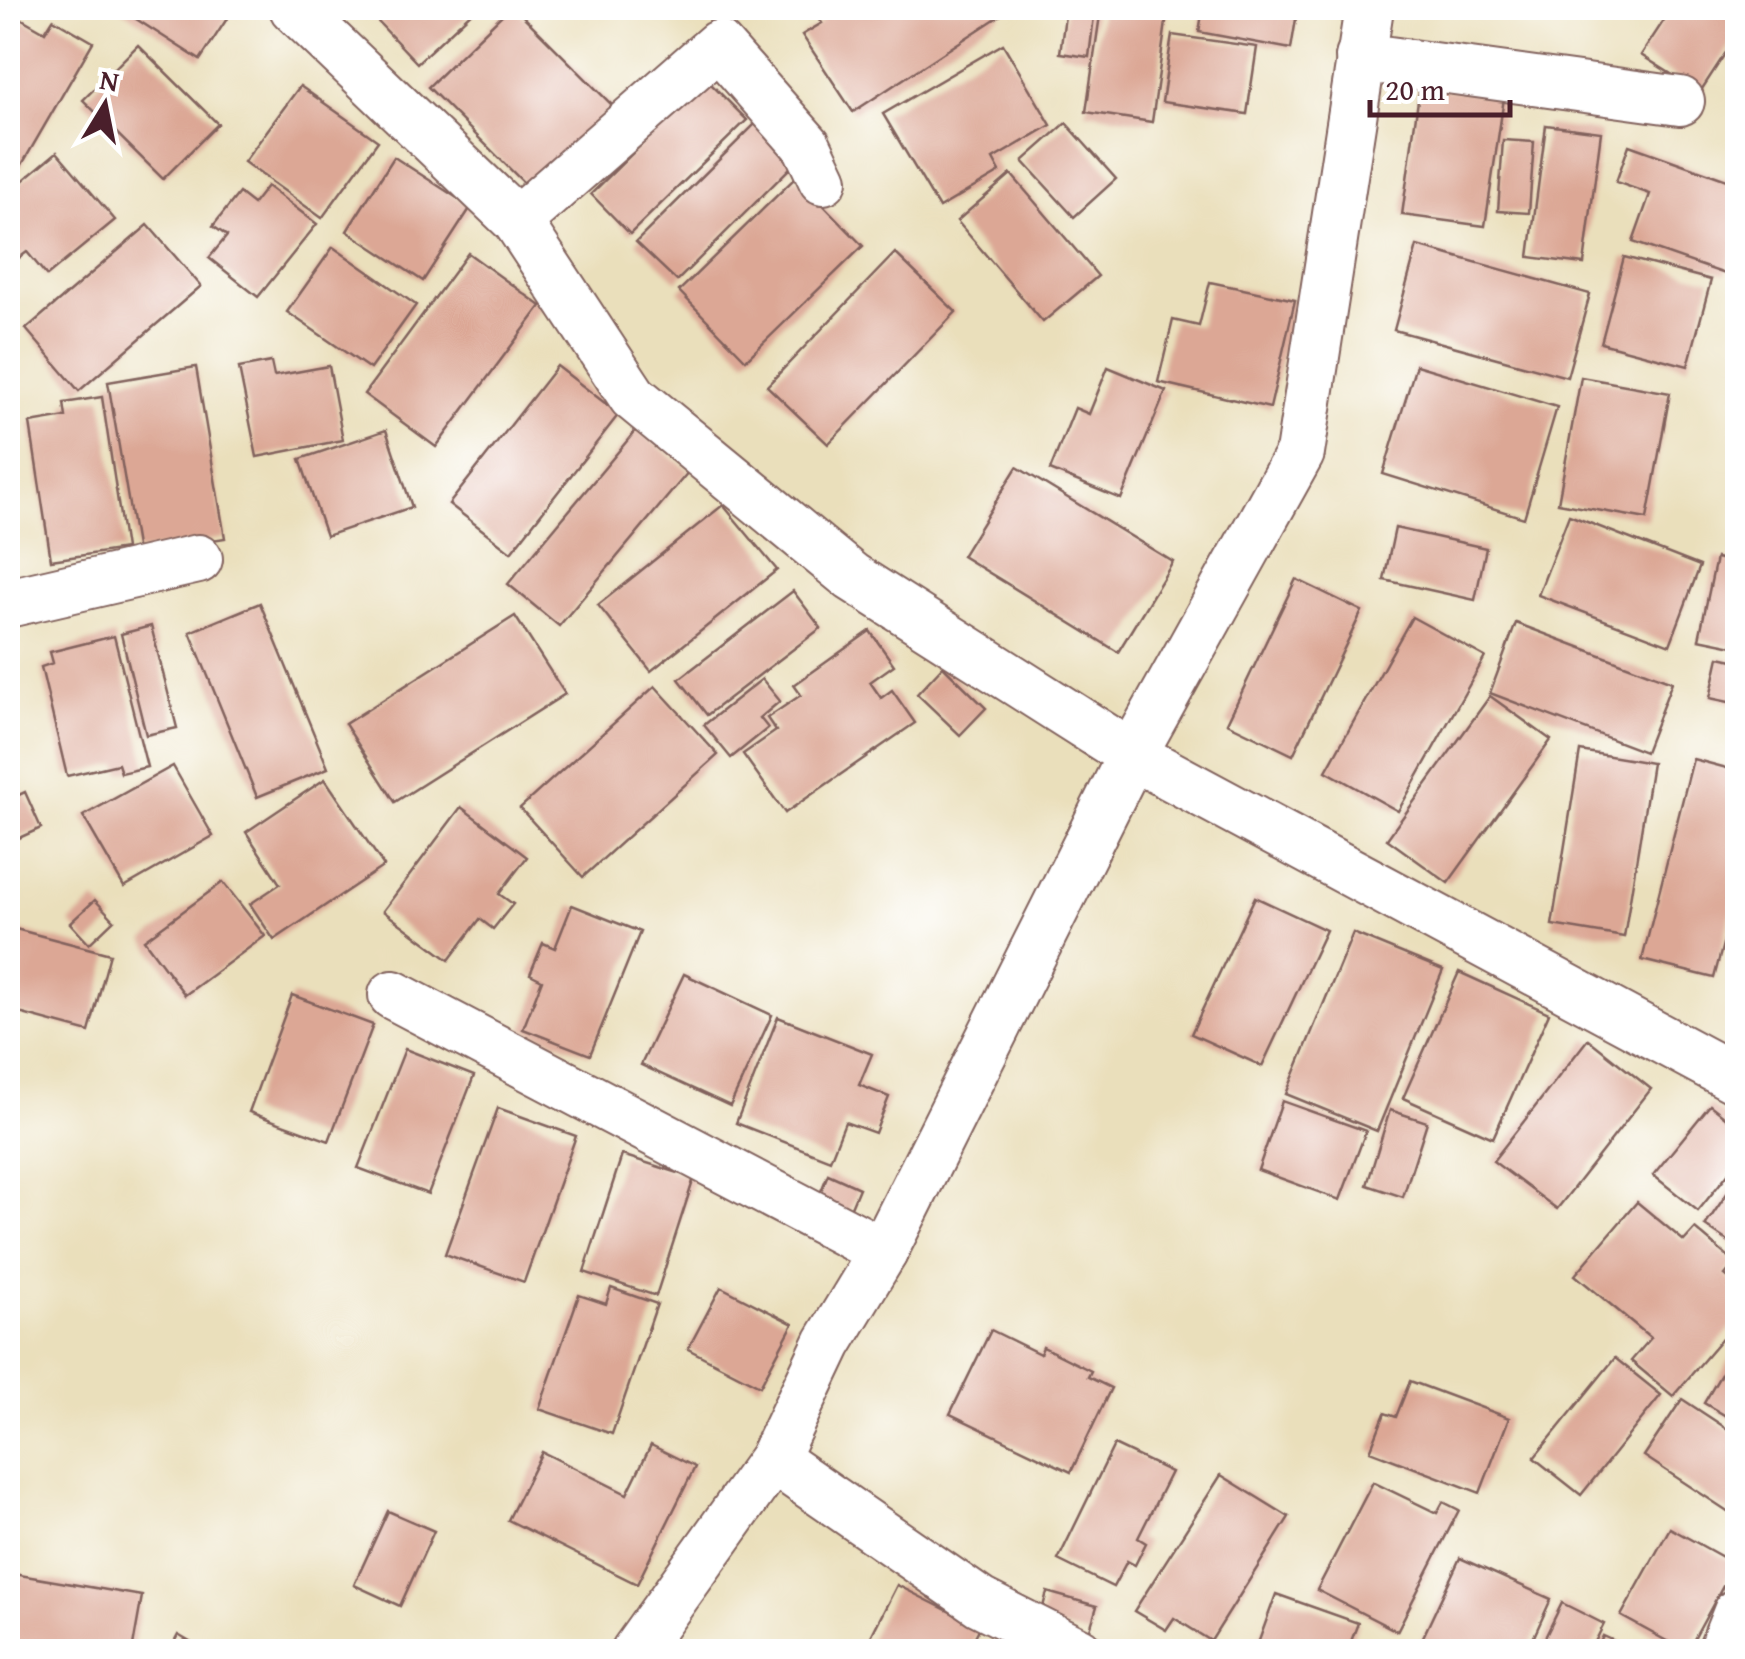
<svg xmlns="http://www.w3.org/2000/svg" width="1745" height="1659" font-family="'Gentium Book Plus',serif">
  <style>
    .building { fill: #dca795 }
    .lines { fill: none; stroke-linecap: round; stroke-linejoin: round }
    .minor-casing { stroke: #82625d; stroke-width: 52 }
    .minor { stroke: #fff; stroke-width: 48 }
  </style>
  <rect width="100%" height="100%" fill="#fff"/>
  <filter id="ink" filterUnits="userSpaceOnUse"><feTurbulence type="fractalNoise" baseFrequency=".01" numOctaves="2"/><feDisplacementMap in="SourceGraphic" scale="20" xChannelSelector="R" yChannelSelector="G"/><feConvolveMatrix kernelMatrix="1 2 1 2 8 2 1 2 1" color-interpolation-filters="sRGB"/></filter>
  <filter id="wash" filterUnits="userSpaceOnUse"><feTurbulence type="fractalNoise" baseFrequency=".0048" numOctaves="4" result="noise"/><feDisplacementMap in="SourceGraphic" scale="40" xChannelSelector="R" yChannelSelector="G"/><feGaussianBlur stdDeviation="2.25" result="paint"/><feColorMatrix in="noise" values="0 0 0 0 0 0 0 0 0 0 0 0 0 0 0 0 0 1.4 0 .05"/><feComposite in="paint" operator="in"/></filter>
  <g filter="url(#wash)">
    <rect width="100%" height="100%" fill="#eadfbb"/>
    <g id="blocks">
      <g class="building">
        <polygon points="119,8 234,8 200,60"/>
        <polygon points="365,8 476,8 417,63"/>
        <polygon points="509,8 515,8 613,106 529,188 428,87"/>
        <polygon points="820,8 996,8 1001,15 853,112 802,35 822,23 814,11"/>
        <polygon points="1066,8 1095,8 1089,57 1060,53"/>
        <polygon points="1101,8 1168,8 1152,122 1086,112"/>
        <polygon points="1203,8 1263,8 1297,13 1291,49 1199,32"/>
        <polygon points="1672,8 1738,8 1738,34 1700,92 1641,55"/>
        <polygon points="8,11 45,32 53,19 93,42 20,168 8,160"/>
        <polygon points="1172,35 1257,47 1247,114 1162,102"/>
        <polygon points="1003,44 1051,125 993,159 1000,172 939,208 883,114"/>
        <polygon points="138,45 218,124 163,179 83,100"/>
        <polygon points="707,80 747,120 630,234 591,194"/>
        <polygon points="300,86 378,141 322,218 244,162"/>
        <polygon points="1420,86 1504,98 1485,226 1402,215"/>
        <polygon points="1066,123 1116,179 1074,217 1023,161"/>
        <polygon points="755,124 795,163 677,281 636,242"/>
        <polygon points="1546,125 1601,132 1584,264 1529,257"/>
        <polygon points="1503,140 1534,142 1529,213 1498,211"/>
        <polygon points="1629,145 1738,184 1738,239 1725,274 1633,242 1650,194 1616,182"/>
        <polygon points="57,152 115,220 47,276 27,252 15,261 8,252 8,193"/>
        <polygon points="394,157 471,207 423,281 347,231"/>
        <polygon points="1011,174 1098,276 1043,322 957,221"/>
        <polygon points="796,177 863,246 746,360 679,291"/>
        <polygon points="267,186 317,224 258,297 209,258 227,236 213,226 239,193 253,204"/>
        <polygon points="148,225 201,286 79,391 26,329"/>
        <polygon points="1417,246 1590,294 1567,377 1394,330"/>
        <polygon points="333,247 416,305 370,369 287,312"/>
        <polygon points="468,253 541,306 436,447 364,394"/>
        <polygon points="895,253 956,312 828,444 767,386"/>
        <polygon points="1624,257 1711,280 1688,366 1601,343"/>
        <polygon points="1210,282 1295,300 1270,408 1158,382 1173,320 1199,326"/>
        <polygon points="271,362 274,376 329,366 343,440 257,457 239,368"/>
        <polygon points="1416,365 1557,407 1524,518 1383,474"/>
        <polygon points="557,366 619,414 511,552 449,504"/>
        <polygon points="196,367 225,538 137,552 108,382"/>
        <polygon points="1108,367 1166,391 1121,499 1050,470 1075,408 1089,414"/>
        <polygon points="1581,377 1670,393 1647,519 1558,503"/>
        <polygon points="102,397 125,549 51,560 30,423 66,417 64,403"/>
        <polygon points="637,429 689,471 559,626 508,584"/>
        <polygon points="386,430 412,507 326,536 300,459"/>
        <polygon points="1017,467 1173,562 1118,652 962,556"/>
        <polygon points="723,505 777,570 651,671 598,605"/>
        <polygon points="1569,515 1700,566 1670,645 1538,595"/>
        <polygon points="1395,528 1486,548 1475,600 1384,580"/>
        <polygon points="1716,558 1738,563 1738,647 1699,639"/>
        <polygon points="1296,579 1362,611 1293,755 1227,723"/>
        <polygon points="793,591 821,628 707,715 679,679"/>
        <polygon points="260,603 328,768 257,797 190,632"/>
        <polygon points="515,616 565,694 395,802 345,724"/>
        <polygon points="1412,617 1485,657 1398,811 1326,771"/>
        <polygon points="1516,623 1672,682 1645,752 1490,693"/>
        <polygon points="151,626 177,728 146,735 121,634"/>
        <polygon points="870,631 894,665 870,682 881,698 892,690 915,723 785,813 743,754 776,731 767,718 801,695 794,685"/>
        <polygon points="114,636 147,767 121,773 118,764 67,776 41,667 53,663 50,652"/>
        <polygon points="1719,657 1738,661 1738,704 1710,698"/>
        <polygon points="943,666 986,708 960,735 917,694"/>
        <polygon points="762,679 780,701 760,718 768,728 731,758 704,725"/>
        <polygon points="655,686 718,755 583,877 520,808"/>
        <polygon points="1490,696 1551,740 1448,883 1387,839"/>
        <polygon points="1580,751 1652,763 1624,937 1552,925"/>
        <polygon points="1693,759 1738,771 1738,887 1714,978 1642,960"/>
        <polygon points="173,766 213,836 124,887 83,816"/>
        <polygon points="325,779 384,866 274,940 250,904 280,884 246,832"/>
        <polygon points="25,792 41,828 8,843 8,800"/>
        <polygon points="461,807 527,857 499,894 513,904 493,929 480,919 449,960 383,911"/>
        <polygon points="223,882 265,936 185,995 144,940"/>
        <polygon points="1255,897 1326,930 1262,1066 1191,1034"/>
        <polygon points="95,900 114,920 89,944 70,923"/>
        <polygon points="572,905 640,932 590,1055 523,1029 542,980 530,974 543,943 555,948"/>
        <polygon points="8,927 110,954 89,1032 8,1010"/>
        <polygon points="1353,933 1443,970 1377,1131 1286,1094"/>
        <polygon points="1459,972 1549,1013 1493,1138 1403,1098"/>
        <polygon points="684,974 772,1015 730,1106 641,1065"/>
        <polygon points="292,995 373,1025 329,1141 249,1112"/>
        <polygon points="778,1017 872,1054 859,1085 889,1097 875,1133 845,1122 830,1160 736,1123"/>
        <polygon points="1588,1039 1651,1089 1557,1209 1493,1161"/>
        <polygon points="405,1049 474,1076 428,1194 358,1168"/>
        <polygon points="1282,1101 1366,1131 1340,1200 1258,1170"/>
        <polygon points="1710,1105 1738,1127 1738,1161 1698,1211 1653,1175"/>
        <polygon points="498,1108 576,1136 524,1282 445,1254"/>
        <polygon points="1390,1110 1427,1122 1403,1197 1367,1185"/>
        <polygon points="622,1155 694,1178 656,1296 584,1272"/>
        <polygon points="828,1174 859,1188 848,1214 817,1201"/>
        <polygon points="1738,1177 1738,1248 1705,1226"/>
        <polygon points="1637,1202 1684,1241 1695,1229 1735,1263 1725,1275 1738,1286 1738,1320 1673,1396 1631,1361 1651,1338 1575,1275"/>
        <polygon points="721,1287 793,1324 760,1386 688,1349"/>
        <polygon points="611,1288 657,1304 612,1434 539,1409 579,1295 606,1304"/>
        <polygon points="991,1330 1040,1354 1043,1347 1091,1371 1088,1377 1111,1388 1071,1472 950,1414"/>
        <polygon points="1738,1345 1738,1423 1704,1403"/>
        <polygon points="1615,1358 1661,1395 1581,1495 1534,1458"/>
        <polygon points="1410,1381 1509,1418 1480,1493 1370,1451 1385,1413 1396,1417"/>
        <polygon points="1682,1399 1738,1436 1738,1518 1644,1456"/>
        <polygon points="651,1445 695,1467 637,1584 508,1520 542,1452 627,1494"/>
        <polygon points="1114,1445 1171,1472 1138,1538 1146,1543 1135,1565 1127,1561 1113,1587 1058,1560"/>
        <polygon points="1221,1475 1289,1517 1211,1641 1174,1618 1166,1630 1134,1611"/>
        <polygon points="1373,1482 1437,1513 1443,1502 1459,1510 1397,1631 1317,1590"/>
        <polygon points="388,1511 434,1531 400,1606 354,1585"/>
        <polygon points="1670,1528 1735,1564 1687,1652 1621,1616"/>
        <polygon points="1460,1558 1551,1599 1527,1652 1416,1652"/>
        <polygon points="8,1573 142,1596 132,1652 8,1652"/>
        <polygon points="897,1585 980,1627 967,1652 863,1652"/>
        <polygon points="1047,1592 1097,1606 1088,1636 1039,1622"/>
        <polygon points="1276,1594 1358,1623 1347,1652 1256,1649"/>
        <polygon points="1562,1603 1604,1624 1590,1652 1538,1652"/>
        <polygon points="178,1635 207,1652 169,1652"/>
        <polygon points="1603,1636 1638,1652 1596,1652"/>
      </g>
    </g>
  </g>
  <g filter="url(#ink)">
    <use href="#blocks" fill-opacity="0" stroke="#82625d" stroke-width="2.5"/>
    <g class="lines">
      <g class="minor-casing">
        <g id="minor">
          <polyline points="294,8 517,221 633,397 852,577 1132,755 1738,1080"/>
          <polyline points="1360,57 1680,101"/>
          <polyline points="517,221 718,45 807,146 823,180"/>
          <polyline points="8,603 198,559"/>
          <polyline points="393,995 883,1252"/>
          <polyline points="773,1459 980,1602 1079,1652"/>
          <polyline points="635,1652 773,1459 828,1343 883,1252 1132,755 1300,453 1369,8"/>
          <polyline points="1722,1652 1738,1612"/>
        </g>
      </g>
      <use href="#minor" class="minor"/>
    </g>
  </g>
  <rect width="1745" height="1659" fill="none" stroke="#fff" stroke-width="40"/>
  <g transform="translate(105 105) rotate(10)" stroke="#ffffff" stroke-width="8" paint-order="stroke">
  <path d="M0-8L18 38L0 25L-18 38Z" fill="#4a1f2b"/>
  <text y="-15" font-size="28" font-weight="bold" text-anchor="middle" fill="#4a1f2b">N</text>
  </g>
  <path d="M1370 100v15h140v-15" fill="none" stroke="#4a1f2b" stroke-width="5"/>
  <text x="1385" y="100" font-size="30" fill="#4a1f2b" stroke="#ffffff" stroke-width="8" paint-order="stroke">20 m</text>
</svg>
